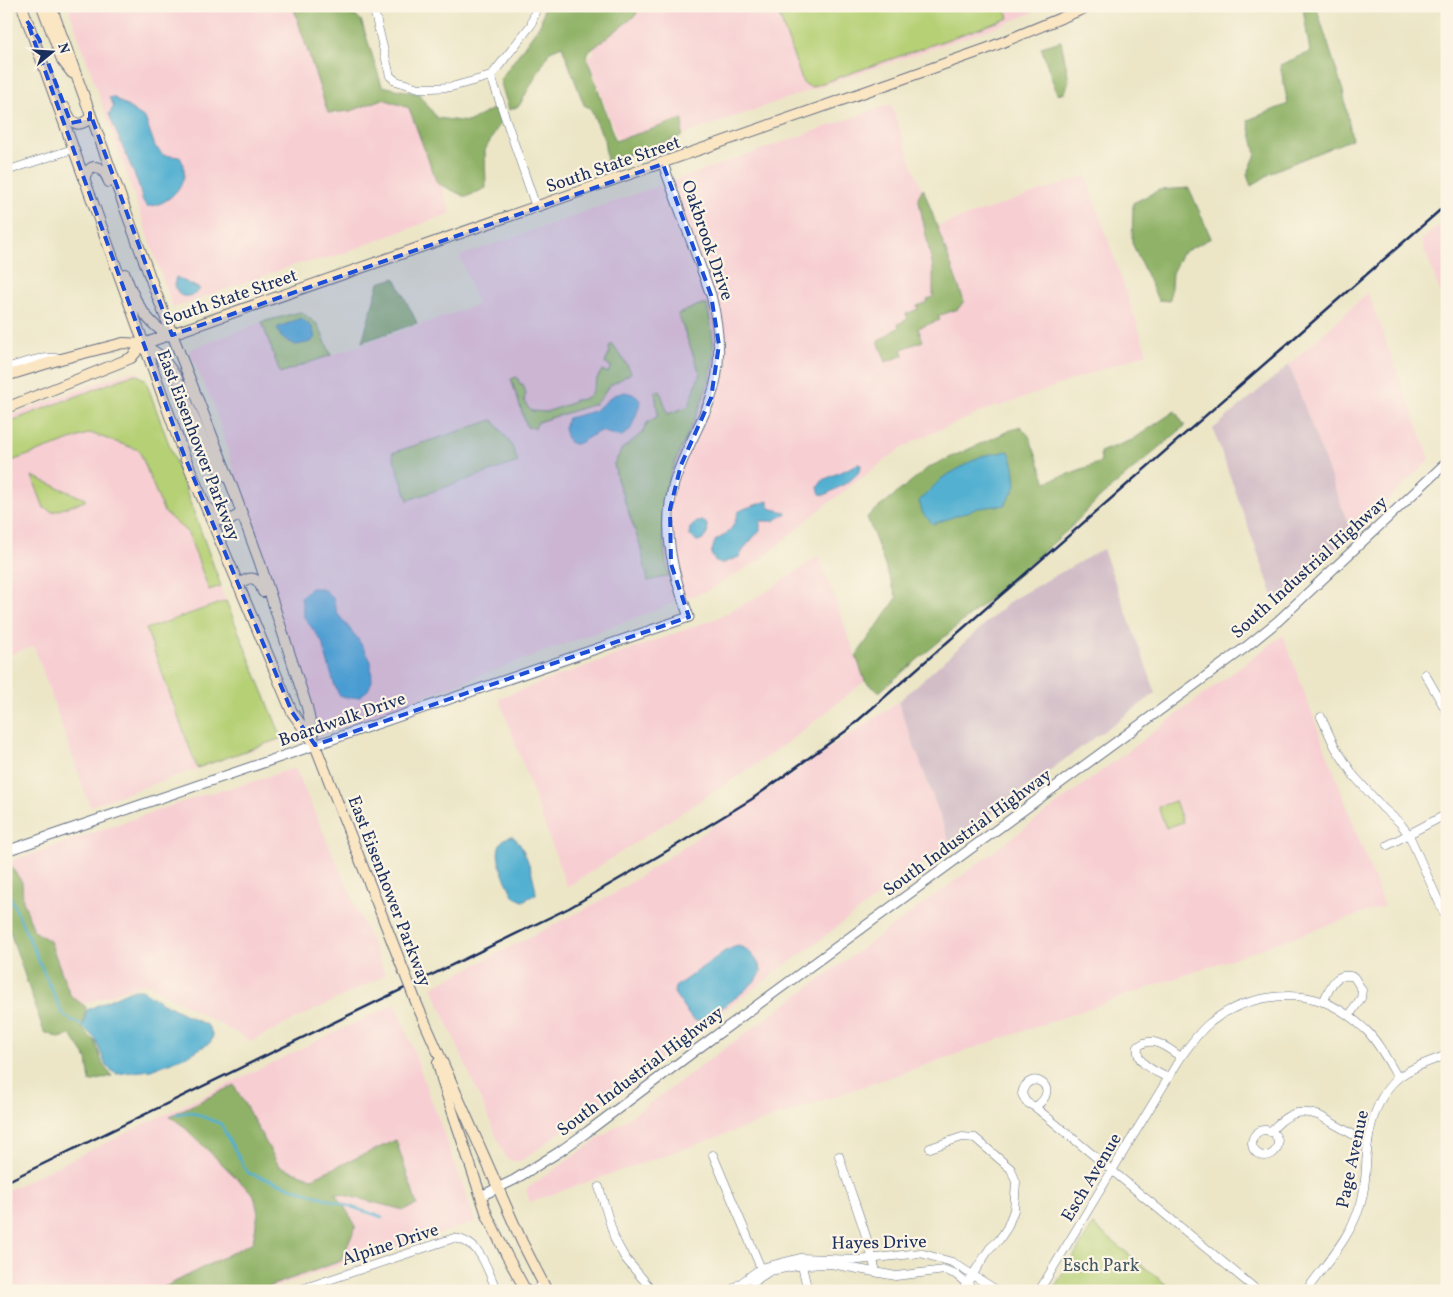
<svg xmlns="http://www.w3.org/2000/svg" width="1453" height="1297" font-family="Vollkorn,serif">
  <style>
    .built { fill: #f7cfd3 }
    .industrial { fill: #d2bdc7 }
    .green { fill: #b6d076; stroke: #68806a }
    .forest { fill: #90b267; stroke: #567062 }
    .water { fill: #53b0d1; stroke: #377098 }
    .lines { fill: none; stroke-linecap: round; stroke-linejoin: round }
    .stream { stroke: #53b0d1; stroke-width: 2.5 }
    .minor-casing { stroke: #646f83; stroke-width: 9 }
    .tertiary-casing { stroke: #646f83; stroke-width: 11 }
    .secondary-casing { stroke: #646f83; stroke-width: 12 }
    .minor { stroke: #fff; stroke-width: 8 }
    .tertiary { stroke: #fff; stroke-width: 9 }
    .secondary { stroke: #fbe6c4; stroke-width: 10 }
    .rail { stroke: #1b2f5e; stroke-width: 2.5 }
    .secondary-bridge-casing { stroke: #646f83; stroke-width: 12; stroke-linecap: butt }
    .secondary-bridge { stroke: #fbe6c4; stroke-width: 10 }
    .marked { fill: #1d4ed8; fill-opacity: 0.2; stroke: #1d4ed8; stroke-width: 4; stroke-dasharray: 10 6; stroke-linejoin: round }
    .labels { text-anchor: middle; stroke-width: 4.5; stroke-linejoin: round; paint-order: stroke }
    .street-label { font-size: 18px; fill: #1b2f5e; stroke: #fcf5e5 }
    .park-label { font-size: 18px; fill: #425764; stroke: #fcf5e5 }
  </style>
  <rect width="100%" height="100%" fill="#fcf5e5"/>
  <filter id="ink" filterUnits="userSpaceOnUse"><feTurbulence type="fractalNoise" baseFrequency=".02" numOctaves="2"/><feDisplacementMap in="SourceGraphic" scale="10" xChannelSelector="R" yChannelSelector="G"/><feConvolveMatrix kernelMatrix="1 2 1 2 8 2 1 2 1" color-interpolation-filters="sRGB"/></filter>
  <filter id="wash" filterUnits="userSpaceOnUse"><feTurbulence type="fractalNoise" baseFrequency=".0096" numOctaves="4" result="noise"/><feDisplacementMap in="SourceGraphic" scale="20" xChannelSelector="R" yChannelSelector="G"/><feGaussianBlur stdDeviation="1.12" result="paint"/><feColorMatrix in="noise" values="0 0 0 0 0 0 0 0 0 0 0 0 0 0 0 0 0 1.4 0 .05"/><feComposite in="paint" operator="in"/></filter>
  <g filter="url(#wash)">
    <rect width="100%" height="100%" fill="#ece6c7"/>
    <g class="built">
      <polygon points="68,6 297,6 334,115 383,97 392,96 414,110 451,213 333,257 297,264 173,308"/>
      <polygon points="580,6 1049,6 1002,25 839,80 623,156 588,56 595,54"/>
      <polygon points="891,104 935,227 1086,176 1147,353 998,407 998,405 918,439 896,452 819,510 760,560 709,590 317,737 214,406 189,350 262,322 280,373 477,305 460,256"/>
      <polygon points="1447,219 1447,311 1421,240"/>
      <polygon points="1368,293 1430,459 1352,534 1289,365"/>
      <polygon points="130,371 139,373 144,380 217,578 280,740 90,806 34,646 6,656 6,417"/>
      <polygon points="819,556 865,681 795,737 758,763 567,887 499,698 717,618 761,595"/>
      <polygon points="1283,635 1384,906 530,1202 526,1189 653,1101 964,874"/>
      <polygon points="898,702 950,843 531,1154 520,1161 512,1161 506,1158 432,987 612,895"/>
      <polygon points="295,768 386,975 251,1041 145,983 64,1011 6,863 202,795 242,785"/>
      <polygon points="396,1003 476,1222 262,1291 6,1291 6,1191"/>
    </g>
    <g class="industrial">
      <polygon points="1289,365 1352,534 1276,604 1213,429"/>
      <polygon points="1103,549 1156,693 950,843 898,702 1013,599"/>
    </g>
    <g class="green">
      <polygon points="776,6 1005,6 1009,18 811,87 803,83"/>
      <path d="M 699,305 L 707,305 C 711,326 716,345 712,366 C 706,401 688,431 675,463 C 660,498 660,539 669,576 L 648,581 L 640,545 L 617,479 L 614,464 L 622,449 L 642,433 L 647,423 L 658,416 L 655,391 L 660,391 L 668,414 L 689,406 L 700,373 L 678,314 Z"/>
      <polygon points="301,312 318,325 331,355 280,373 262,322"/>
      <path d="M 611,344 C 616,348 629,366 631,373 L 608,387 L 602,397 L 595,404 L 538,422 L 535,428 L 527,427 L 511,379 L 517,377 L 520,384 L 523,384 L 526,394 L 524,399 L 528,408 L 532,411 L 546,412 L 572,403 L 573,400 C 589,400 591,395 596,381 C 597,378 600,374 602,370 L 608,373 L 611,366 L 605,363 L 610,352 L 609,348 Z"/>
      <polygon points="135,374 145,379 221,586 209,590 188,533 164,512 139,450 90,433 6,463 6,423"/>
      <polygon points="493,420 511,444 518,462 408,500 392,453"/>
      <polygon points="32,476 85,499 85,501 53,512 44,508"/>
      <polygon points="226,601 282,738 197,768 146,629"/>
      <polygon points="1175,801 1183,822 1166,828 1158,807"/>
      <polygon points="1093,1225 1174,1291 1052,1291"/>
    </g>
    <g class="forest">
      <polygon points="293,6 341,6 361,20 382,86 419,94 437,118 468,122 495,108 500,123 485,150 486,188 466,197 437,183 409,108 383,99 351,111 328,113"/>
      <polygon points="544,6 639,6 636,15 586,54 615,141 683,119 682,136 607,162 604,139 590,108 584,105 562,46 550,51 519,106 509,110 500,80 541,23"/>
      <polygon points="1305,6 1316,6 1343,91 1352,139 1276,170 1251,186 1247,175 1256,154 1248,120 1288,104 1280,65 1310,52 1303,8"/>
      <polygon points="1061,41 1069,80 1065,93 1057,94 1041,47"/>
      <path d="M 923,188 L 964,301 L 958,309 L 938,316 L 940,320 L 918,328 L 923,341 L 902,349 L 904,355 L 886,362 L 878,341 C 887,337 891,330 899,328 L 898,324 L 908,319 L 906,314 L 918,309 L 917,306 L 927,302 L 927,299 L 933,297 L 933,268 L 918,197 Z"/>
      <polygon points="1189,188 1211,238 1182,253 1172,273 1170,301 1158,300 1132,243 1133,203 1159,190"/>
      <polygon points="395,278 417,323 362,342 379,283"/>
      <polygon points="1175,411 1185,426 1097,500 1070,528 1005,586 879,692 865,681 856,656 897,598 867,517 929,467 1020,426 1029,436 1046,482 1101,462 1100,452 1132,440"/>
      <polygon points="7,861 22,882 23,900 34,931 50,941 70,995 86,1007 82,1028 95,1041 103,1065 112,1076 90,1082 87,1059 71,1035 59,1038 44,1032 6,920"/>
      <polygon points="234,1085 279,1166 312,1178 396,1140 417,1205 404,1210 336,1193 356,1226 341,1261 256,1291 157,1291 253,1242 258,1213 254,1195 182,1125 170,1116"/>
    </g>
    <g class="water">
      <path d="M 113,97 L 145,118 L 155,146 L 163,155 L 180,157 C 182,161 184,165 184,169 C 187,187 164,208 146,206 L 142,199 L 138,183 L 112,122 L 109,114 L 114,106 L 109,98 Z"/>
      <path d="M 176,277 L 200,289 C 196,295 188,297 182,296 C 176,292 173,284 176,277 Z"/>
      <polygon points="301,318 312,327 315,337 311,342 296,345 281,337 277,328"/>
      <path d="M 625,392 L 636,395 L 641,402 L 630,431 L 620,437 L 601,431 C 585,436 569,460 564,427 L 568,418 L 594,411 L 614,395 Z"/>
      <polygon points="1009,451 1014,466 1016,486 1005,505 979,508 933,524 923,514 919,501 942,478 981,456"/>
      <path d="M 858,464 L 861,465 C 861,478 835,489 825,495 L 820,494 L 818,487 L 823,480 Z"/>
      <path d="M 768,501 L 768,506 L 772,509 L 786,512 L 786,514 L 773,521 L 760,521 L 760,530 L 746,546 L 739,557 L 721,564 L 715,561 L 711,554 L 715,541 C 730,532 734,528 738,512 L 746,508 Z"/>
      <path d="M 701,521 L 706,523 C 709,530 708,534 703,540 L 697,541 L 689,535 L 690,528 L 697,522 Z"/>
      <polygon points="311,588 322,588 333,598 337,613 358,639 371,661 372,681 368,690 359,697 347,698 339,695 334,684 322,642 304,617 301,597"/>
      <path d="M 512,836 C 525,844 535,880 536,894 L 523,901 L 514,897 C 506,881 484,842 512,836 Z"/>
      <path d="M 737,946 C 744,947 748,950 753,956 C 757,960 761,967 761,972 C 762,980 707,1021 698,1021 C 696,1021 693,1019 691,1018 L 674,993 L 675,987 L 725,951 Z"/>
      <polygon points="131,990 142,990 161,1002 208,1026 213,1035 211,1042 189,1055 151,1070 116,1074 106,1066 96,1040 83,1026 87,1010"/>
    </g>
    <g class="lines">
      <g class="stream">
        <polyline points="6,887 63,1015 86,1028"/>
        <polyline points="176,1114 191,1112 221,1124 229,1140 248,1173 382,1217"/>
      </g>
    </g>
  </g>
  <g filter="url(#ink)">
    <g class="lines">
      <g class="minor-casing">
        <g id="minor">
          <polyline points="373,6 390,76 396,81 419,88 432,88 451,87 491,76 531,25 537,6"/>
          <polyline points="491,76 536,207"/>
          <polyline points="6,171 73,149"/>
          <path d="M 6,368 C 24,363 41,356 59,358"/>
          <polyline points="1425,674 1447,712"/>
          <polyline points="1321,717 1335,747 1354,776 1383,808 1400,823 1409,835 1447,920"/>
          <polyline points="1388,845 1447,814"/>
          <path d="M 1323,1002 C 1331,987 1334,971 1354,977 L 1362,990 L 1361,998 L 1349,1016"/>
          <path d="M 1168,1078 C 1155,1071 1135,1064 1138,1047 C 1152,1034 1167,1048 1181,1057"/>
          <path d="M 1035,1107 C 1065,1087 1027,1066 1022,1094 L 1026,1102 L 1035,1107 L 1258,1291"/>
          <circle cx="1265" cy="1143" r="13"/>
          <path d="M 1270,1132 C 1286,1114 1297,1108 1320,1116 L 1368,1143"/>
          <polyline points="930,1148 962,1137 975,1138 1011,1169 1016,1182 1014,1210 1007,1228 999,1240 990,1248 962,1291"/>
          <polyline points="713,1155 762,1271"/>
          <path d="M 839,1156 C 851,1195 867,1232 876,1272"/>
          <polyline points="599,1187 615,1240 625,1258 653,1291"/>
          <polyline points="801,1262 808,1291"/>
          <path d="M 296,1291 L 454,1238 C 482,1242 486,1268 497,1291"/>
          <polyline points="533,1291 543,1285"/>
          <polyline points="730,1291 761,1268 800,1258 859,1260 920,1253 952,1262 998,1291"/>
          <polyline points="745,1291 758,1279 770,1271 802,1265 831,1264 896,1276 945,1270 955,1274 976,1291"/>
          <path d="M 1039,1291 L 1181,1057 C 1190,1045 1199,1031 1211,1022 C 1241,998 1288,989 1324,1002 C 1340,1008 1354,1019 1366,1030 C 1379,1043 1388,1061 1398,1078"/>
          <path d="M 1306,1291 C 1326,1263 1351,1237 1361,1203 C 1367,1183 1365,1163 1368,1143 C 1371,1120 1380,1092 1398,1078 C 1412,1067 1431,1061 1447,1055"/>
        </g>
      </g>
      <g class="tertiary-casing">
        <g id="tertiary">
          <path d="M 6,851 L 689,617 C 673,575 662,532 673,487 C 681,457 699,429 710,400 C 723,366 720,330 711,295 L 663,164"/>
          <polyline points="481,1196 514,1180 559,1152 587,1132 696,1050 1246,647 1278,621 1447,462"/>
        </g>
      </g>
      <g class="secondary-casing">
        <g id="secondary">
          <polyline points="22,6 184,455 292,712 312,740"/>
          <polyline points="42,6 62,60 72,73"/>
          <polyline points="51,6 154,288 233,489 259,560 307,707 315,745 401,964"/>
          <path d="M 65,108 C 71,122 76,130 90,118 L 90,113"/>
          <path d="M 84,180 C 89,160 103,165 109,182"/>
          <path d="M 125,274 C 131,292 142,315 158,328 C 161,331 167,333 172,334"/>
          <polyline points="143,344 162,357 177,378 211,458 223,475"/>
          <polyline points="6,376 61,359 123,343 143,344 896,81 986,49 1090,6"/>
          <polyline points="6,408 131,358 143,344"/>
          <path d="M 210,509 C 220,524 227,524 241,513"/>
          <path d="M 238,585 C 251,574 258,577 263,592"/>
          <polyline points="418,1007 522,1242 547,1291"/>
          <polyline points="438,1063 443,1083 487,1215 507,1256 526,1291"/>
        </g>
      </g>
      <use href="#minor" class="minor"/>
      <use href="#tertiary" class="tertiary"/>
      <use href="#secondary" class="secondary"/>
      <polyline class="rail" points="6,1182 569,908 662,854 752,799 846,731 1447,204"/>
      <g class="secondary-bridge-casing">
        <polyline id="secondary-bridge" points="401,964 418,1007"/>
      </g>
      <use href="#secondary-bridge" class="secondary-bridge"/>
    </g>
  </g>
  <path class="marked" d="M 27,21 L 39,39 L 71,123 L 90,119 L 90,113 L 172,335 L 663,164 L 711,295 L 719,345 L 711,398 L 681,465 L 670,509 L 671,564 L 689,617 L 315,745 L 292,712 L 184,455 Z"/>
  <g class="labels">
    <g class="street-label">
      <text transform="translate(613 164) rotate(-19)" y="6">South State Street</text>
      <text transform="translate(708 240) rotate(71)" y="6">Oakbrook Drive</text>
      <text transform="translate(230 297) rotate(-19)" y="6">South State Street</text>
      <text transform="translate(199 445) rotate(69)" y="6">East Eisenhower Parkway</text>
      <text transform="translate(1309 567) rotate(-42)" y="6">South Industrial Highway</text>
      <text transform="translate(342 719) rotate(-19)" y="6">Boardwalk Drive</text>
      <text transform="translate(967 832) rotate(-36)" y="6">South Industrial Highway</text>
      <text transform="translate(390 891) rotate(69)" y="6">East Eisenhower Parkway</text>
      <text transform="translate(640 1071) rotate(-37)" y="6">South Industrial Highway</text>
      <text transform="translate(1352 1159) rotate(-78)" y="6">Page Avenue</text>
      <text transform="translate(1091 1177) rotate(-59)" y="6">Esch Avenue</text>
      <text transform="translate(879 1242) rotate(-1)" y="6">Hayes Drive</text>
      <text transform="translate(390 1244) rotate(-18)" y="6">Alpine Drive</text>
    </g>
    <g class="park-label">
      <text x="1101" y="1271">Esch Park</text>
    </g>
  </g>
  <rect width="1453" height="1297" fill="none" stroke="#fcf5e5" stroke-width="25"/>
  <g transform="translate(52 52) rotate(72)" stroke="#fcf5e5" stroke-width="4" paint-order="stroke">
  <path d="M0-4L9 19L0 12L-9 19Z" fill="#1b2f5e"/>
  <text y="-8" font-size="14" font-weight="bold" text-anchor="middle" fill="#1b2f5e">N</text>
  </g>
</svg>
